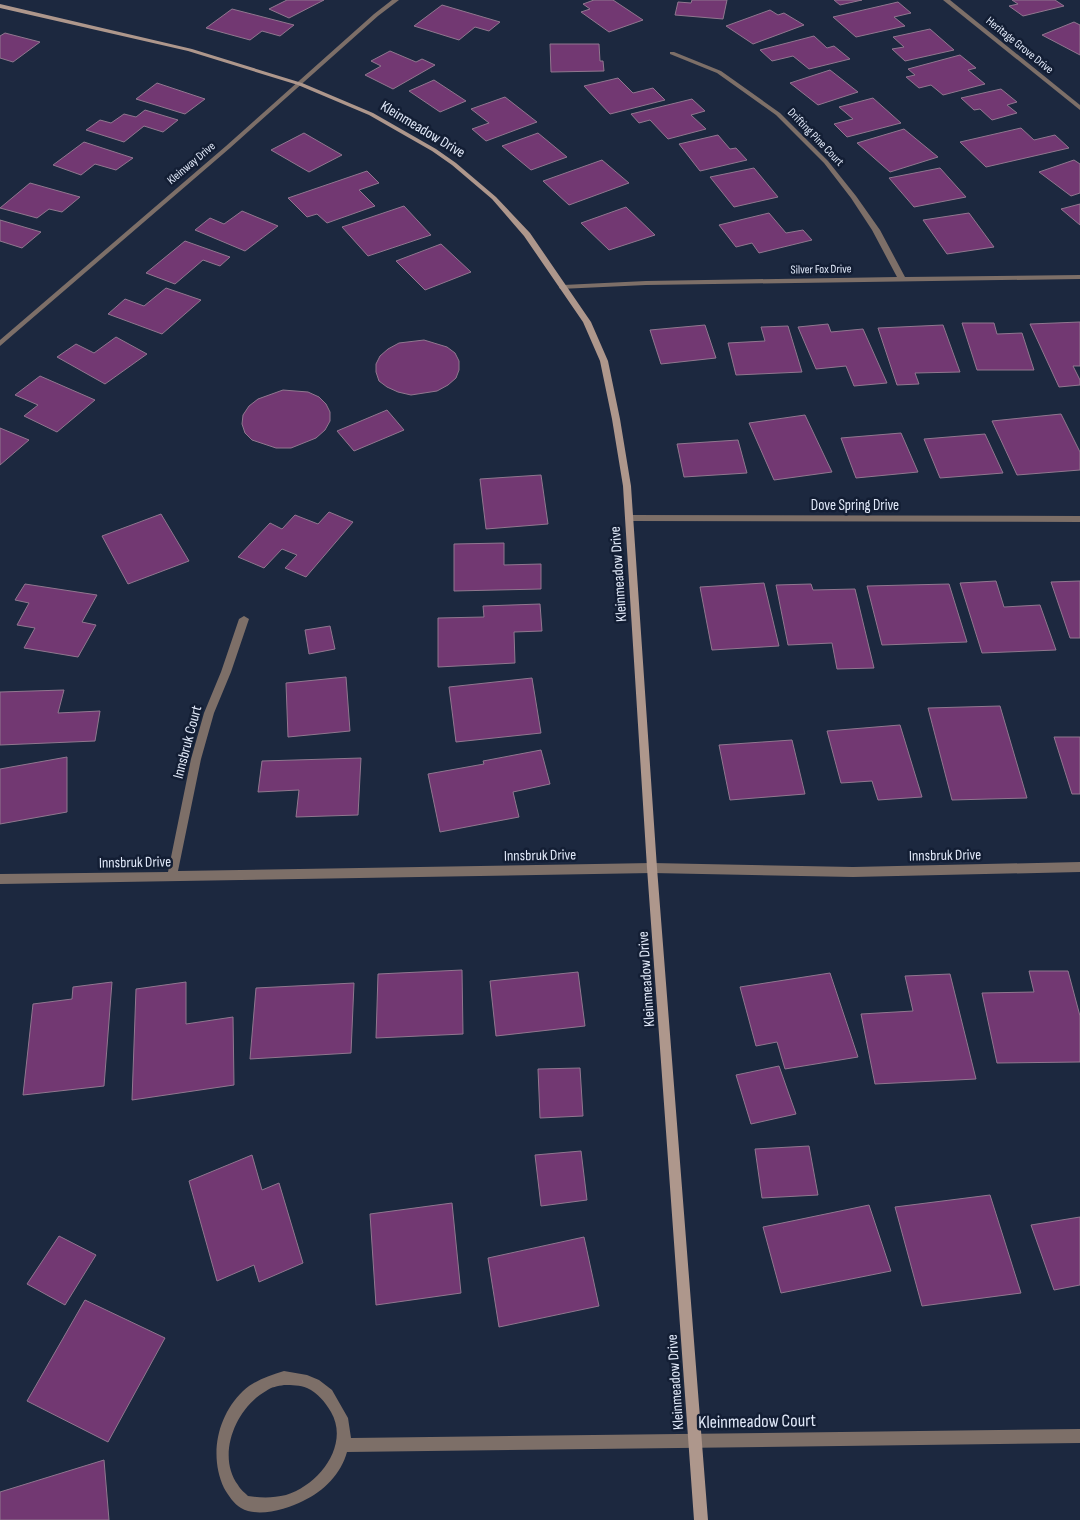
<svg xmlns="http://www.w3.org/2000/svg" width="1080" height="1520" font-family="'Sofia Sans Condensed',sans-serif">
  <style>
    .building { fill: #723872; stroke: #90778f }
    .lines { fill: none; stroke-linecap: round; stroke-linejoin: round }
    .street { fill: #7d6f68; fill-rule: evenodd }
    .secondary { fill: #ae978c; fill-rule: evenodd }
    .labels { text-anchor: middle; stroke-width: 5; stroke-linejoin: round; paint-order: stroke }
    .far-street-label { font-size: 12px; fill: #e1e9f9; stroke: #131e34 }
    .street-label { font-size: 15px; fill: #e1e9f9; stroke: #131e34 }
    .near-street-label { font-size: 18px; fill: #e1e9f9; stroke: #131e34 }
  </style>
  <rect width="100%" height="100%" fill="#1c283f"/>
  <g class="building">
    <polygon points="287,0 324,0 289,18 269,9"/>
    <polygon points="594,0 613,0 643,20 609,32 581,12 590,9 583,4"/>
    <polygon points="692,0 727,0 723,19 675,15 678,2 691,3"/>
    <polygon points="834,0 862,0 840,5"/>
    <polygon points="1012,0 1055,0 1064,6 1023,16 1009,6 1018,4"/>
    <polygon points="898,2 911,13 894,17 905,26 856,37 833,17"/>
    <polygon points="442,5 500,22 489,31 475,27 459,40 414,26"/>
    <polygon points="232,9 294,25 280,36 262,31 250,40 206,28"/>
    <polygon points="770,10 778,15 784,13 804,25 753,44 726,26"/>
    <polygon points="1074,22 1080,25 1080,55 1042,35"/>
    <polygon points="930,29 954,50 905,61 892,49 904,47 893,37"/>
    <polygon points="5,33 40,42 13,62 0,58 0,36"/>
    <polygon points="814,36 827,48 834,46 850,59 809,69 793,56 772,61 760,50"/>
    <polygon points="550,44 599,44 600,61 603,61 604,71 551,72"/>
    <polygon points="390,51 416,62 422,59 435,65 393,89 365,75 381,66 371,61"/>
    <polygon points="960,55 976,68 968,70 985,84 943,95 931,85 919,88 906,77 915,75 908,69"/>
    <polygon points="830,70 858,92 818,105 790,83"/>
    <polygon points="618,78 633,93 653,88 665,100 610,114 584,86"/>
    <polygon points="434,80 466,101 440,112 409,91"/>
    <polygon points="157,83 205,99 185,114 136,99"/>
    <polygon points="1001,89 1017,102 1007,105 1017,113 992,120 980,109 974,110 961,98"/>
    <polygon points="505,97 537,122 486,141 472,129 489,123 471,109"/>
    <polygon points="873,98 901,123 847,137 834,124 853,119 839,107"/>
    <polygon points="692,99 705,111 691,115 706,129 668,139 650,120 639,123 631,114"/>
    <polygon points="145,110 178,120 163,132 144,126 124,142 86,130 100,120 111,123 124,114 136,117"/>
    <polygon points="1021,128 1034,140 1055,135 1069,148 986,167 960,142"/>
    <polygon points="904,129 938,157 890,172 857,143"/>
    <polygon points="304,133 342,155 309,172 271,150"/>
    <polygon points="538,133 567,157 531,170 502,146"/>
    <polygon points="718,135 730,149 736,148 747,160 700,171 679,144"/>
    <polygon points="84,142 133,158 116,170 95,164 81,175 53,165"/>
    <polygon points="602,160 629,183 569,205 543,181"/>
    <polygon points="1074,160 1080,164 1080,193 1071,196 1039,172"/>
    <polygon points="754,168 778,197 734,207 710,177"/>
    <polygon points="940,168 966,197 914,207 889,178"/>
    <polygon points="367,171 379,183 359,190 375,206 327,223 317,214 307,217 288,198"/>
    <polygon points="30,183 80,197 62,212 49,209 37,218 0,208"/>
    <polygon points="1080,204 1080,225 1061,209"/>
    <polygon points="404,206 431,235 368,256 342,227"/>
    <polygon points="626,207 655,235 609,250 581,223"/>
    <polygon points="242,211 278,226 245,251 195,230 210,218 224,224"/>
    <polygon points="769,213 786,233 803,230 812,240 759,253 752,243 736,247 719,225"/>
    <polygon points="969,213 994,247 947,254 923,220"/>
    <polygon points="0,220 41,232 22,248 0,241"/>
    <polygon points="185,241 230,257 220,266 203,260 175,284 146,273"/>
    <polygon points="441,244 471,272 425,290 396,261"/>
    <polygon points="166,288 201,300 162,334 108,314 125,299 144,306"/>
    <polygon points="1080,322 1080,366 1073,366 1080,380 1080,385 1059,387 1030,324"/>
    <polygon points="962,323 994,323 997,334 1022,333 1034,370 977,370"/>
    <polygon points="828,324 831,332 863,329 887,383 854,386 846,366 816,369 798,327"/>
    <polygon points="705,325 716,358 661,364 650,330"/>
    <polygon points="943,325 960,372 915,373 919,384 897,385 878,328"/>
    <polygon points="788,326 802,372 736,375 728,343 765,341 761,327"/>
    <polygon points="116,337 147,354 105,384 57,357 76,344 94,353"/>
    <polygon points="424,340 447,347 455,353 459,361 459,370 456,378 448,385 437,391 411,395 398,392 387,387 379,381 376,372 376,364 380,356 388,349 399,343"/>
    <polygon points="40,376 95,400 57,432 24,416 38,405 15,395"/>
    <polygon points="283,390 308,392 319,397 326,404 330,412 330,421 325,430 316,438 291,448 276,448 252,440 245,433 242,424 243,415 249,406 258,399"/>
    <polygon points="387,410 404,430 354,451 337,431"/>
    <polygon points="1061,414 1080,452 1080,470 1017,475 992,421"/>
    <polygon points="805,415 832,472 774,480 749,423"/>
    <polygon points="0,428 29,440 0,465"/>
    <polygon points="901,433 918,472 856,478 841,438"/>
    <polygon points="985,434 1003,473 940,478 924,439"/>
    <polygon points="738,440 747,473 684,477 677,444"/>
    <polygon points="541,475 548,524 486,529 480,479"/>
    <polygon points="329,512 353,522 306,577 285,568 297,555 282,549 264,568 238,557 270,523 282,529 295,515 318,524"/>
    <polygon points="161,514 189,561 128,584 102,536"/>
    <polygon points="504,543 504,565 541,564 541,589 454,591 454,544"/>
    <polygon points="996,581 1004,607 1040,605 1056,650 982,653 960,583"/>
    <polygon points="1080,581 1080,638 1070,638 1051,582"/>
    <polygon points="764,583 779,646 712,650 700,587"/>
    <polygon points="25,584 97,595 82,622 96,625 78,657 24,648 35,628 17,625 29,603 15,600"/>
    <polygon points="811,584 813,590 855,589 874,668 837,669 832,643 788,645 776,585"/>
    <polygon points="949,584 967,642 882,645 867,586"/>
    <polygon points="540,604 542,631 514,632 515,663 438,667 438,618 484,617 483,606"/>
    <polygon points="330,626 335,649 309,654 305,630"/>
    <polygon points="346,677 350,731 288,737 286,683"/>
    <polygon points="532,678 541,733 456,742 449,687"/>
    <polygon points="64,690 58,713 100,711 95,741 0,745 0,692"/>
    <polygon points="1000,706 1027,798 952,800 928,708"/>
    <polygon points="900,725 922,797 878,800 872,781 841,783 827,731"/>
    <polygon points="1054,737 1080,737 1080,794 1072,794"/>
    <polygon points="792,740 805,794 730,800 719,745"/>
    <polygon points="541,750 550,784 513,792 519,817 440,832 428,774 484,764 483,761"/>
    <polygon points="67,757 67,812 0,824 0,769"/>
    <polygon points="361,758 358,815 296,817 299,790 258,792 262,761"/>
    <polygon points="462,970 463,1034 376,1038 378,974"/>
    <polygon points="1029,971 1068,971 1080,1016 1080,1062 997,1063 982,993 1034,992"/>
    <polygon points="578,972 585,1026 496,1036 490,981"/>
    <polygon points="830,973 858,1057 785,1069 777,1042 756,1046 740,987"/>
    <polygon points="950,974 976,1079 875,1084 861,1014 913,1011 905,976"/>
    <polygon points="112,982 104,1086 23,1095 33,1004 72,999 73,987"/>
    <polygon points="186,982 186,1024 233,1017 234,1085 132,1100 136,989"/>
    <polygon points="354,983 351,1053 250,1059 256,988"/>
    <polygon points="779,1066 796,1114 751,1124 736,1075"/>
    <polygon points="580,1068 583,1116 540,1118 538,1069"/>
    <polygon points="809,1146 818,1195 762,1198 755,1149"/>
    <polygon points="581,1151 587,1200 541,1206 535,1155"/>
    <polygon points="252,1155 262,1190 279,1183 303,1263 259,1282 254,1265 217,1281 189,1181"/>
    <polygon points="990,1195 1021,1293 922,1306 895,1207"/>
    <polygon points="452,1203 461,1293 376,1305 370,1214"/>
    <polygon points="869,1205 891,1271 781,1293 763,1227"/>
    <polygon points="1080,1217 1080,1285 1054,1290 1031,1225"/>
    <polygon points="59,1236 96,1255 65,1305 27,1284"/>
    <polygon points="584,1237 599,1306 499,1327 488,1258"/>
    <polygon points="85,1300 165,1338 108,1442 27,1401"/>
    <polygon points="104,1460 109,1520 0,1520 0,1492"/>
  </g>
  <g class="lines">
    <g class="street">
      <polygon points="392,0 399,0 378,16 230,148 0,346 0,340 226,146 374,14"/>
      <polygon points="943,0 950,0 1080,105 1080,110"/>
      <polygon points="670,52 674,52 721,71 780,113 828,161 856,196 880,230 905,277 1080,275 1080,279 646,285 560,289 559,287 563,285 646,281 897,277 872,230 851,198 824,163 776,115 717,73 670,54"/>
      <polygon points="629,515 1080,516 1080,522 629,521 625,518"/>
      <polygon points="244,616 249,619 231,672 214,713 201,759 178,871 652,863 853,867 1080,862 1080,872 853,877 652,873 0,884 0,874 168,872 191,759 204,713 221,672 239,619"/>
      <path d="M 284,1371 L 307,1375 L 319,1380 L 332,1390 L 348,1418 L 351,1438 L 1080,1429 L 1080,1443 L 347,1452 C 341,1474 324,1491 303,1501 C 288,1509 257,1518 241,1508 C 234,1504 228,1495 224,1488 C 209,1456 217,1416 243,1391 C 255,1380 269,1376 284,1371 ZM 284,1385 C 292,1385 300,1385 307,1388 C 318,1393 325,1402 331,1412 C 350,1445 319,1485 286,1495 C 273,1498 262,1498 248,1496 C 245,1493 240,1489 238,1485 C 216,1455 236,1408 266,1391 C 271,1387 278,1386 284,1385 Z"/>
    </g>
    <polygon class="secondary" points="0,4 192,49 302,83 373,113 436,149 456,163 496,197 530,233 591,322 608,361 620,419 631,486 657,868 708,1520 694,1520 647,868 623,486 612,419 600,361 583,322 524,236 492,199 452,165 432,151 369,115 298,85 188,51 0,8"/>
  </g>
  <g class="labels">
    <g class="far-street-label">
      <text transform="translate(1020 45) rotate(39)" y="4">Heritage Grove Drive</text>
      <text transform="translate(816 137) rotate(46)" y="4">Drifting Pine Court</text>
      <text transform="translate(191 163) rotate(-40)" y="4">Kleinway Drive</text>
      <text transform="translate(821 269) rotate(-1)" y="4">Silver Fox Drive</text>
    </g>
    <g class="street-label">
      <text transform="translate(423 129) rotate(31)" y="5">Kleinmeadow Drive</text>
      <text x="855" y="510">Dove Spring Drive</text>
      <text transform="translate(618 574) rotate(-94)" y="5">Kleinmeadow Drive</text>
      <text transform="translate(187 742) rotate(-75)" y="5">Innsbruk Court</text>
      <text transform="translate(540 855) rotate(-1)" y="5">Innsbruk Drive</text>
      <text transform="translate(945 855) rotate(-1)" y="5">Innsbruk Drive</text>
      <text transform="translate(135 862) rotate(-1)" y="5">Innsbruk Drive</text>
      <text transform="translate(646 979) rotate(-94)" y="5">Kleinmeadow Drive</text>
      <text transform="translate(675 1382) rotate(-94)" y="5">Kleinmeadow Drive</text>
    </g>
    <g class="near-street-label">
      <text transform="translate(757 1421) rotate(-1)" y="6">Kleinmeadow Court</text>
    </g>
  </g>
</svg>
